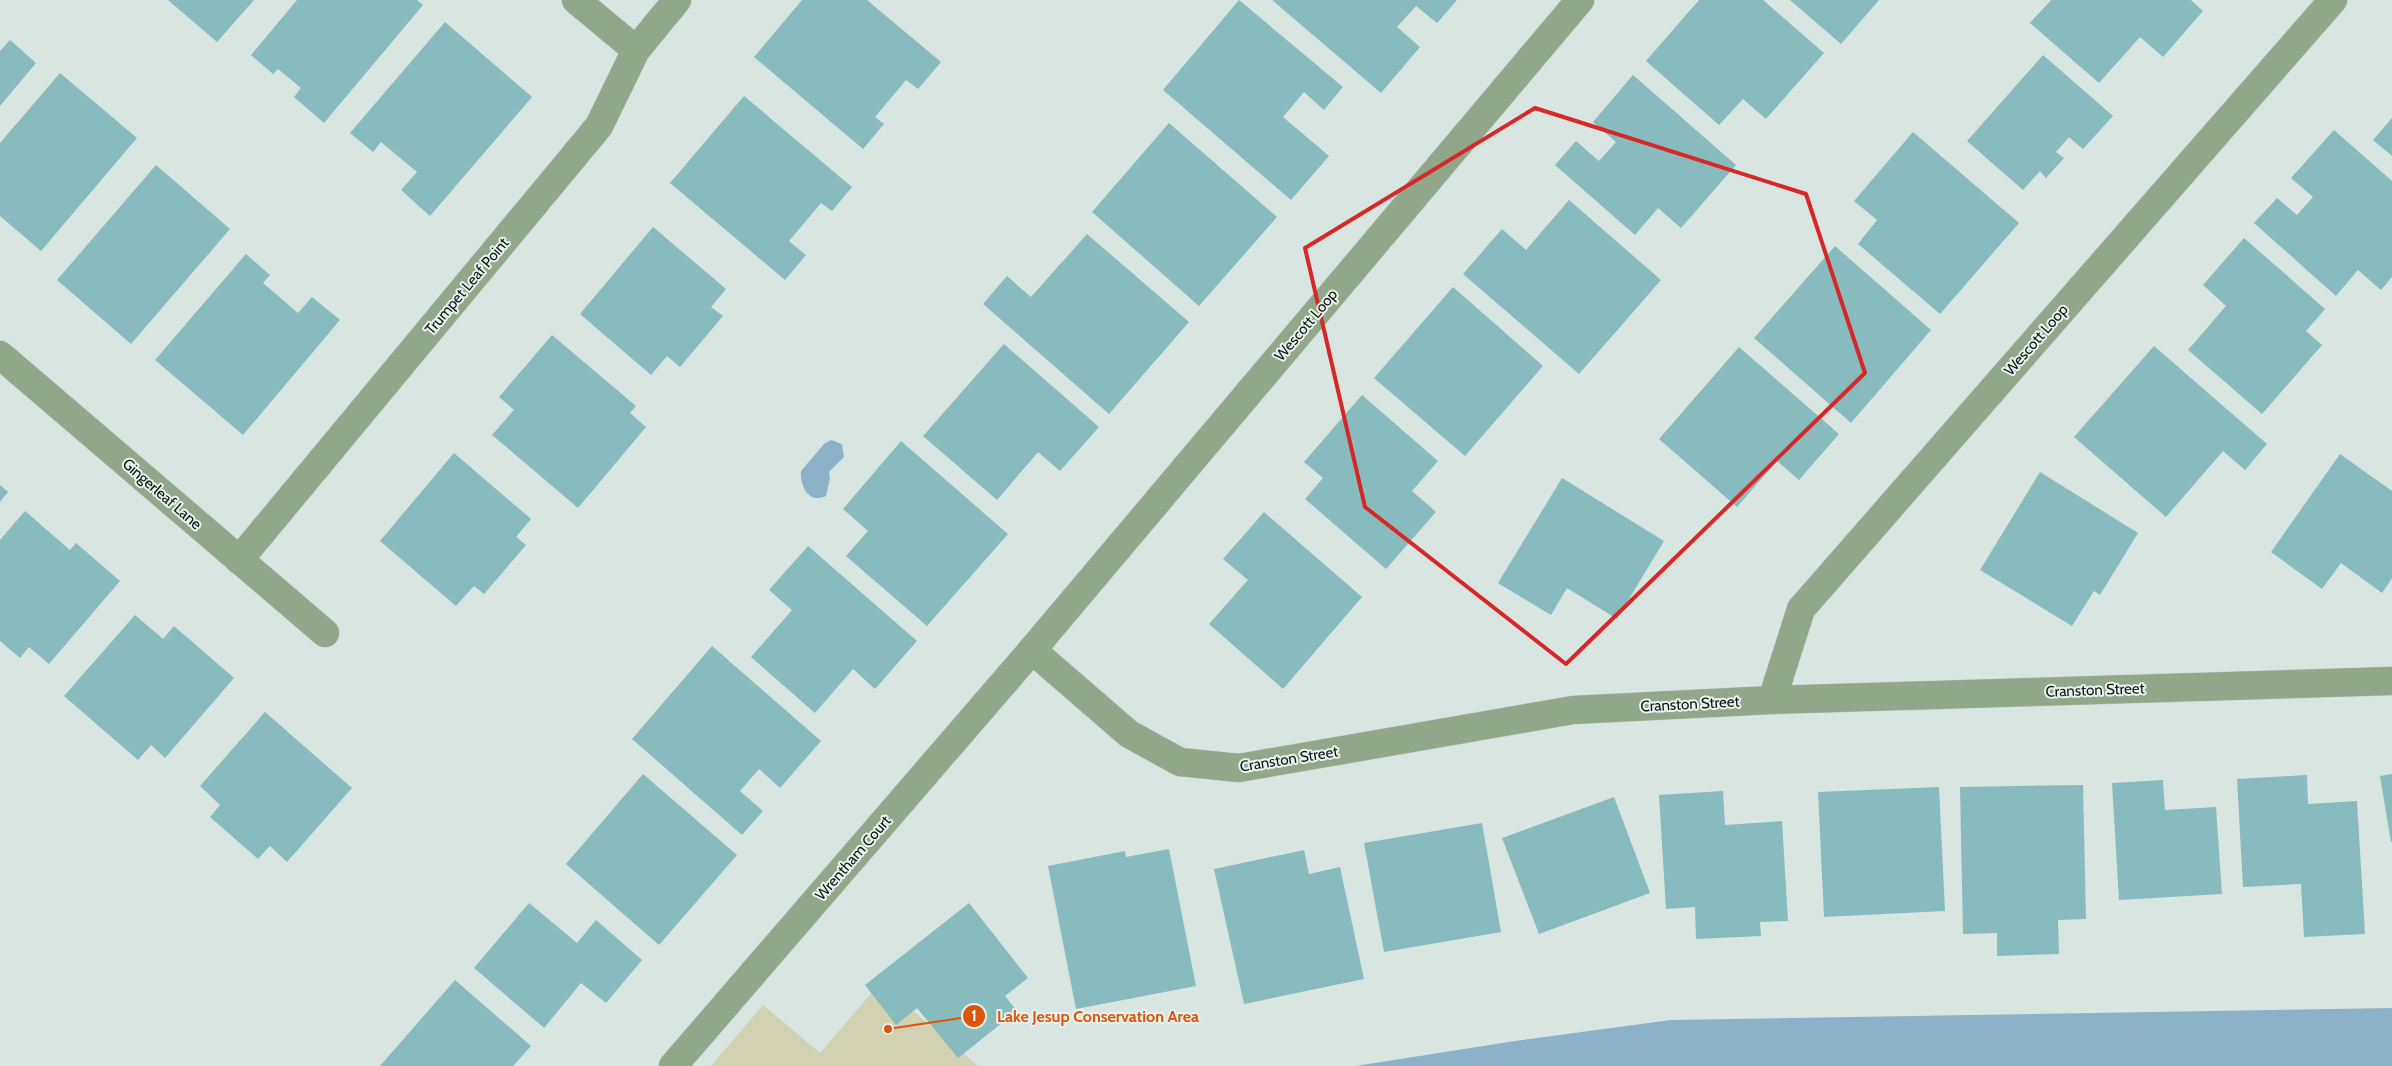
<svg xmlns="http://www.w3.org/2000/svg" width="2392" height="1066" font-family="Cabin,sans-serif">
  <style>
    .green { fill: #d2d1b1 }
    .water { fill: #8bb2c8 }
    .building { fill: #88bbbe }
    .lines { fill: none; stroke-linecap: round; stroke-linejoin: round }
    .minor-casing { stroke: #b9c3bf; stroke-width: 29 }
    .minor { stroke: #90a789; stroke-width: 28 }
    .marked { fill: none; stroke: #d62828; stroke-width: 4; stroke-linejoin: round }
    .labels { text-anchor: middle; stroke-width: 4; stroke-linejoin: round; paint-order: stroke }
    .street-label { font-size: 15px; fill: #0e1210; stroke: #e7f2ed }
    .leader { fill: none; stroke: #dd550c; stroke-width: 2 }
    .callout-dot { fill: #dd550c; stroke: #e7f2ed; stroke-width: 2 }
    .mark-label { font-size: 15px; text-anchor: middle; font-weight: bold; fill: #fff }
    .callout-label { font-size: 16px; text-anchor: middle; font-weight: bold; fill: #dd550c; stroke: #e7f2ed; stroke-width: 4; stroke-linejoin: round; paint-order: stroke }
  </style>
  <rect width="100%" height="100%" fill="#d9e5e0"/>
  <polygon class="green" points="880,983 978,1066 711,1066 763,1005 820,1053"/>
  <g class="water">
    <path d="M 831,440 L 842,444 L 844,457 L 829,472 L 830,478 L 826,496 C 809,504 800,487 801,471 L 824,444 Z"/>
    <polygon points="2392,1008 2392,1066 1356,1066 1515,1041 1671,1020"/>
  </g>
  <g class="building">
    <polygon points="168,0 254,0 217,42"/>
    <polygon points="297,0 417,0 423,5 324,123 294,97 301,88 278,69 273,74 251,55"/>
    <polygon points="802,0 867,0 941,62 918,89 906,80 875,117 884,124 863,149 754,57"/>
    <polygon points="1239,0 1343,87 1324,110 1304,92 1283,117 1329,156 1291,200 1163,90"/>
    <polygon points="1272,0 1457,0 1437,23 1416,6 1397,27 1420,47 1381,93"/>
    <polygon points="1699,0 1763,0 1824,53 1766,119 1743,99 1719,125 1646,61"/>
    <polygon points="1790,0 1879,0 1841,44"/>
    <polygon points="2051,0 2191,0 2203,11 2163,57 2140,37 2099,83 2030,23"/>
    <polygon points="445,22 532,97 430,216 401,190 417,172 381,142 373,152 350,133"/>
    <polygon points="10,40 36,63 0,106 0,51"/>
    <polygon points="2043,55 2113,116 2083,149 2069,137 2056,152 2064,158 2046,178 2040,171 2023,190 1967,141"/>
    <polygon points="60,73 137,138 41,251 0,216 0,143"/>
    <polygon points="1633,75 1736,165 1681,228 1658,208 1635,235 1555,165 1576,141 1599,161 1616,142 1593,122"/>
    <polygon points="744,96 852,187 832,211 821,203 789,241 806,255 785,280 670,183"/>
    <polygon points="2392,118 2392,156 2373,140"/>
    <polygon points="1169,123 1277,217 1199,306 1092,212"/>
    <polygon points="2334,130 2392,181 2392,277 2381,290 2358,270 2336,296 2254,223 2277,198 2297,215 2313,197 2291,178"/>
    <polygon points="1913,132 2019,223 1940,314 1858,244 1877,220 1854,201"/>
    <polygon points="156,165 230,229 131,344 57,280"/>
    <polygon points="1569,200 1661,280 1579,374 1463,274 1502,229 1526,250"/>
    <polygon points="653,227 726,289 711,307 723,316 680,367 667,356 651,375 580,314"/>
    <polygon points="1087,234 1189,322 1109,414 983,304 1007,276 1031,297"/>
    <polygon points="2244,238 2325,309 2306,331 2322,345 2262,414 2188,350 2226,306 2203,285"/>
    <polygon points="1835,246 1931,330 1851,423 1754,338"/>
    <polygon points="246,254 270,275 263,283 298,313 312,297 340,320 243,435 155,360"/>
    <polygon points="1453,287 1543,366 1465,456 1374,378"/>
    <polygon points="552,335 636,406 630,413 646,427 578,508 492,435 514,410 499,397"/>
    <polygon points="1004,344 1099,427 1060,471 1038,452 997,500 923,436"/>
    <polygon points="2154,346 2267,444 2245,470 2223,451 2166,517 2074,437"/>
    <polygon points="1739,347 1839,434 1799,480 1777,461 1737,507 1659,439"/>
    <polygon points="1362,395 1438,461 1412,491 1436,512 1386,569 1305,499 1323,478 1304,462"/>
    <polygon points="901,441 1008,534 927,626 846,556 868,531 843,509"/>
    <polygon points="454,453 531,519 516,537 526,545 484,594 474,586 456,606 380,541"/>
    <polygon points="2340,454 2392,491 2392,578 2382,593 2341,563 2322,589 2271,552"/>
    <polygon points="2040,472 2138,533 2100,595 2094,591 2072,626 1980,570"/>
    <polygon points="1562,478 1664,541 1617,619 1567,588 1551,615 1498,583"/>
    <polygon points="0,485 8,492 0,502"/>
    <polygon points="25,511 70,550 76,543 120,581 49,664 29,647 20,658 0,641 0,540"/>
    <polygon points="1264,512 1362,597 1283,689 1209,624 1248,580 1223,559"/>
    <polygon points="808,546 917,641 875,689 853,669 815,713 751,657 792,610 769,590"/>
    <polygon points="135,615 163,639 174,626 234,678 165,758 151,745 138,760 64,696"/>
    <polygon points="712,646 821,741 780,788 759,769 740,791 763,811 742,835 632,739"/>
    <polygon points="265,712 352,788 287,862 270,846 258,859 210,817 220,805 200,786"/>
    <polygon points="643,774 737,855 659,945 566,864"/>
    <polygon points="2392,774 2392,842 2391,842 2380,776"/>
    <polygon points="2307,775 2308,804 2357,801 2365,934 2304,937 2301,884 2243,887 2237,779"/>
    <polygon points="2163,780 2165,810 2216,807 2222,894 2119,900 2112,783"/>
    <polygon points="2083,785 2086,919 2058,920 2059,954 1997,956 1997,933 1963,934 1960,787"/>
    <polygon points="1939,787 1945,911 1824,917 1818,792"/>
    <polygon points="1723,791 1725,825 1782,821 1788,921 1760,922 1761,936 1696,939 1695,907 1666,909 1659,795"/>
    <polygon points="1614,797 1650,893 1539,934 1502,838"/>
    <polygon points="1482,823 1501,932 1384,952 1364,843"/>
    <polygon points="1169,849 1196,986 1076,1009 1048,866 1125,851 1126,857"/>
    <polygon points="1304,850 1309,874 1340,867 1364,979 1244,1004 1214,869"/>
    <polygon points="529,903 577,943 596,920 642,960 606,1003 581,983 544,1028 474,968"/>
    <polygon points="969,903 1028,978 1005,996 1017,1011 958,1058 917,1008 896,1025 865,985"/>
    <polygon points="455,980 531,1046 513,1066 380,1066"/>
  </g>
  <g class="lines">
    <g class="minor-casing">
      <g id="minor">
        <polyline points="576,0 636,50"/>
        <polyline points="0,355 325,633"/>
        <polyline points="239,560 599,126 636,50 677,0"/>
        <polyline points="1032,650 1129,734 1180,762 1239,768 1573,710 1772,700 2392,681"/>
        <polyline points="1772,700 1801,609 2333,0"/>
        <polyline points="673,1066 1032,650 1580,0"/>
      </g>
    </g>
    <use href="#minor" class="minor"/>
  </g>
  <path class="marked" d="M 1535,108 L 1806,194 L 1865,373 L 1566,664 L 1365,507 L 1305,248 Z"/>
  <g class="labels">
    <g class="street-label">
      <text transform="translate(467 286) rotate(-50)" y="5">Trumpet Leaf Point</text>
      <text transform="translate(1306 325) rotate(-50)" y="5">Wescott Loop</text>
      <text transform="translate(2036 340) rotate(-49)" y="5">Wescott Loop</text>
      <text transform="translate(162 494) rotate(41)" y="5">Gingerleaf Lane</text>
      <text transform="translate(2095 690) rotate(-2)" y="5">Cranston Street</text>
      <text transform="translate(1690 704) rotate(-3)" y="5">Cranston Street</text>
      <text transform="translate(1289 759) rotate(-9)" y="5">Cranston Street</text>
      <text transform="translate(853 858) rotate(-49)" y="5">Wrentham Court</text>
    </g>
  </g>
  <path class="leader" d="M888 1029L974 1016"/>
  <g class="callout-dot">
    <circle cx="888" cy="1029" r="5"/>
    <circle cx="974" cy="1016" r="12"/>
  </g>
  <g class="mark-label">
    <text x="974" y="1021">1</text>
  </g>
  <g class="callout-label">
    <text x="1098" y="1022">Lake Jesup Conservation Area</text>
  </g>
</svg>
